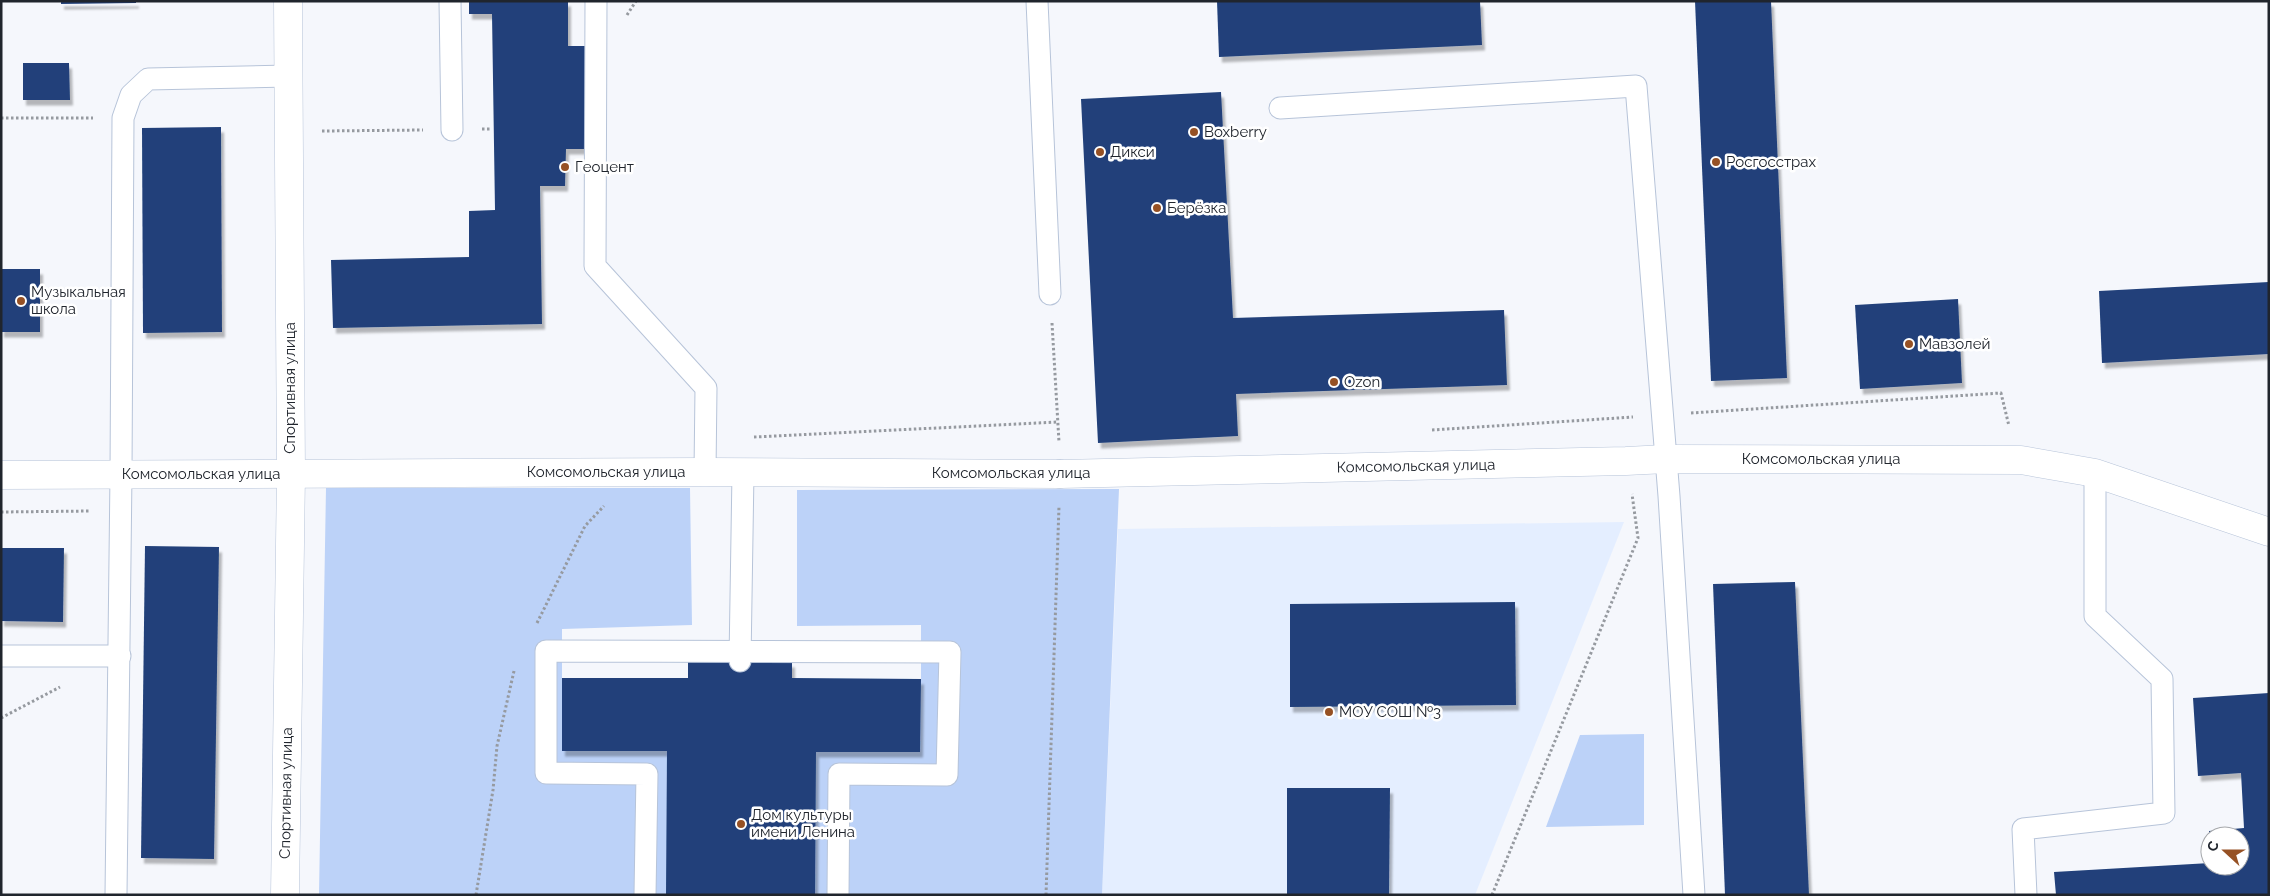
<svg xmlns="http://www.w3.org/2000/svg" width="2270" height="896" font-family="Raleway,sans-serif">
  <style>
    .built { fill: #e4eeff }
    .green { fill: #bcd2f8 }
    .building { fill: #21417a; filter: url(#shadow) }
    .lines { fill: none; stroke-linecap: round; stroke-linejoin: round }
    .service-casing { stroke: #b7c4d9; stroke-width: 23 }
    .minor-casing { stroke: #b7c4d9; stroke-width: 29 }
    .tertiary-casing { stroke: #b7c4d9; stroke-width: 29 }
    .path { stroke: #969aa0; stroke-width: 3; stroke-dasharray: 2.5 2.5; stroke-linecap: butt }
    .service { stroke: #fff; stroke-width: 21 }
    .minor { stroke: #fff; stroke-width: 28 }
    .tertiary { stroke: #fff; stroke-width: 28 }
    .poi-dot { fill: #965124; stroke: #fff; stroke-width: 2 }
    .labels { text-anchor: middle; stroke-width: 5; stroke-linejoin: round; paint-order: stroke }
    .poi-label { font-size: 15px; fill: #20252d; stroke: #fff; text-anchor: start }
    .street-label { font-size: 15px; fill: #20252d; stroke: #fff }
  </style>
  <defs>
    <filter id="shadow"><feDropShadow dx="3" dy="5.5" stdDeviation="1" flood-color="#0004"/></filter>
  </defs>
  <rect width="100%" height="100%" fill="#f5f7fc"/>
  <polygon class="built" points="1624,522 1475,895 1102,895 1118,529"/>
  <g class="green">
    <polygon points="326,488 690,488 692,625 562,629 562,678 921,679 921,625 797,626 797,490 1119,489 1102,895 319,895"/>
    <polygon points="1644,734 1644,825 1546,827 1580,735"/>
  </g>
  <g class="building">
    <polygon points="61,1 136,1 136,3 61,4"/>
    <polygon points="469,1 568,1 568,46 587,46 586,149 566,149 565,186 540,186 542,324 333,328 331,260 469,257 469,211 495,210 492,14 469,14"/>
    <polygon points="1217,1 1480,1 1482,45 1219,57"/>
    <polygon points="1695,1 1771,1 1787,378 1711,381"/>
    <polygon points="23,63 69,63 70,100 23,100"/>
    <polygon points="1221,92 1233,318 1504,310 1507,385 1236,394 1238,436 1098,443 1081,99"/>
    <polygon points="221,127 222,332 143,333 142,128"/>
    <rect x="1" y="269" width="39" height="63"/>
    <polygon points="2269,282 2269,354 2102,363 2099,291"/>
    <polygon points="1958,299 1962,383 1860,389 1855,305"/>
    <polygon points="145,546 219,547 214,859 141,858"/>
    <polygon points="1,548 64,548 63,622 1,621"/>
    <polygon points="1795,582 1809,895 1725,895 1713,584"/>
    <polygon points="1515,602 1516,705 1290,707 1290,604"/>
    <polygon points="688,661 792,662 792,678 921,679 920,752 816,752 815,895 666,895 667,751 562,751 562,678 688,678"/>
    <polygon points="2269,693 2269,895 2056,895 2054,872 2210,863 2210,866 2240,866 2240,836 2209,836 2209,831 2244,828 2241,773 2198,776 2193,698"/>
    <polygon points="1287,788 1390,788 1389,895 1287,895"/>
  </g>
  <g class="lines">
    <g class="service-casing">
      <g id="service">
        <polyline points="450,1 452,130"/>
        <polyline points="596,1 595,266 706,388 705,472"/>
        <polyline points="1037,1 1050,294"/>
        <polyline points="1280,108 1636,86 1669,496 1694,895"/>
        <polyline points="1,656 120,656"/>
        <polyline points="740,661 743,472"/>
        <polyline points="116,895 121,474 123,118 131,95 148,79 288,76"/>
        <polyline points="645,895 647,774 546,773 546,651 950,652 947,775 839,774 838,895"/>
        <polyline points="2026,895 2023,829 2164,813 2162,679 2095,616 2095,473"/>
      </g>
    </g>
    <g class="minor-casing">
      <g id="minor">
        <polyline points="1060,474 1626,461 1666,459 2021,460 2095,473 2269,532"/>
        <polyline points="285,895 291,474 288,1"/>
      </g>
    </g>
    <g class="tertiary-casing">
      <polyline id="tertiary" points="1,475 705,472 1060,474"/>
    </g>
    <g class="path">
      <polyline points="627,15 636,1"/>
      <polyline points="1,118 93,118"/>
      <polyline points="482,129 492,129"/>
      <polyline points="322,131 423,130"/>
      <polyline points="1052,323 1059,442"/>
      <polyline points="1691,413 2001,393 2009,426"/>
      <polyline points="1432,430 1633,417"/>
      <polyline points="754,437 1058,422"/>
      <polyline points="1,512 91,511"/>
      <polyline points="537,623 585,526 604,506"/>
      <polyline points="1,718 60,687"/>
      <polyline points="476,895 493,790 497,746 514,671"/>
      <polyline points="1046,895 1059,506"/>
      <polyline points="1492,895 1638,538 1632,494"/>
    </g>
    <use href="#service" class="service"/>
    <use href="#minor" class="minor"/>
    <use href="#tertiary" class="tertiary"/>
  </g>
  <g class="poi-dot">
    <circle cx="1194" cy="132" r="5"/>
    <circle cx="1100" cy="152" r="5"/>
    <circle cx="1716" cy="162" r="5"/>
    <circle cx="565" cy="167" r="5"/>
    <circle cx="1157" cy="208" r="5"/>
    <circle cx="21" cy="301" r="5"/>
    <circle cx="1909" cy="344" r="5"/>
    <circle cx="1334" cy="382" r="5"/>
    <circle cx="1329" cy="712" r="5"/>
    <circle cx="741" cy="824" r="5"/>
  </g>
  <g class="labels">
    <g class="poi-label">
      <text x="1204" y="137">Boxberry</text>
      <text x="1110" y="157">Дикси</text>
      <text x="1726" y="167">Росгосстрах</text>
      <text x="575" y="172">Геоцент</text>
      <text x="1167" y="213">Берёзка</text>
      <text x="31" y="297">Музыкальная<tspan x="31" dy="17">школа</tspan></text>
      <text x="1919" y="349">Мавзолей</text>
      <text x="1344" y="387">Ozon</text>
      <text x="1339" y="717">МОУ СОШ №3</text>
      <text x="751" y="820">Дом культуры<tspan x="751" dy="17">имени Ленина</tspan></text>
    </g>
    <g class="street-label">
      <text transform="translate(290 388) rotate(-90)" y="5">Спортивная улица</text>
      <text x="1821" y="464">Комсомольская улица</text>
      <text transform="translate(1416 466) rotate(-1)" y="5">Комсомольская улица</text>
      <text x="606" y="477">Комсомольская улица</text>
      <text x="1011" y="478">Комсомольская улица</text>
      <text x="201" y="479">Комсомольская улица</text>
      <text transform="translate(286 793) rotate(-89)" y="5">Спортивная улица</text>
    </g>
  </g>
  <rect width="2270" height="896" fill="none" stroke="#20252d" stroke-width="5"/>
  <g transform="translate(2225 851) rotate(291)"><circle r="24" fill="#ffffff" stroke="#a6a8ab"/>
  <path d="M0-4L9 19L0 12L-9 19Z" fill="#965124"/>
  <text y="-8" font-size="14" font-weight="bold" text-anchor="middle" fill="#20252d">С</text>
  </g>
</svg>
